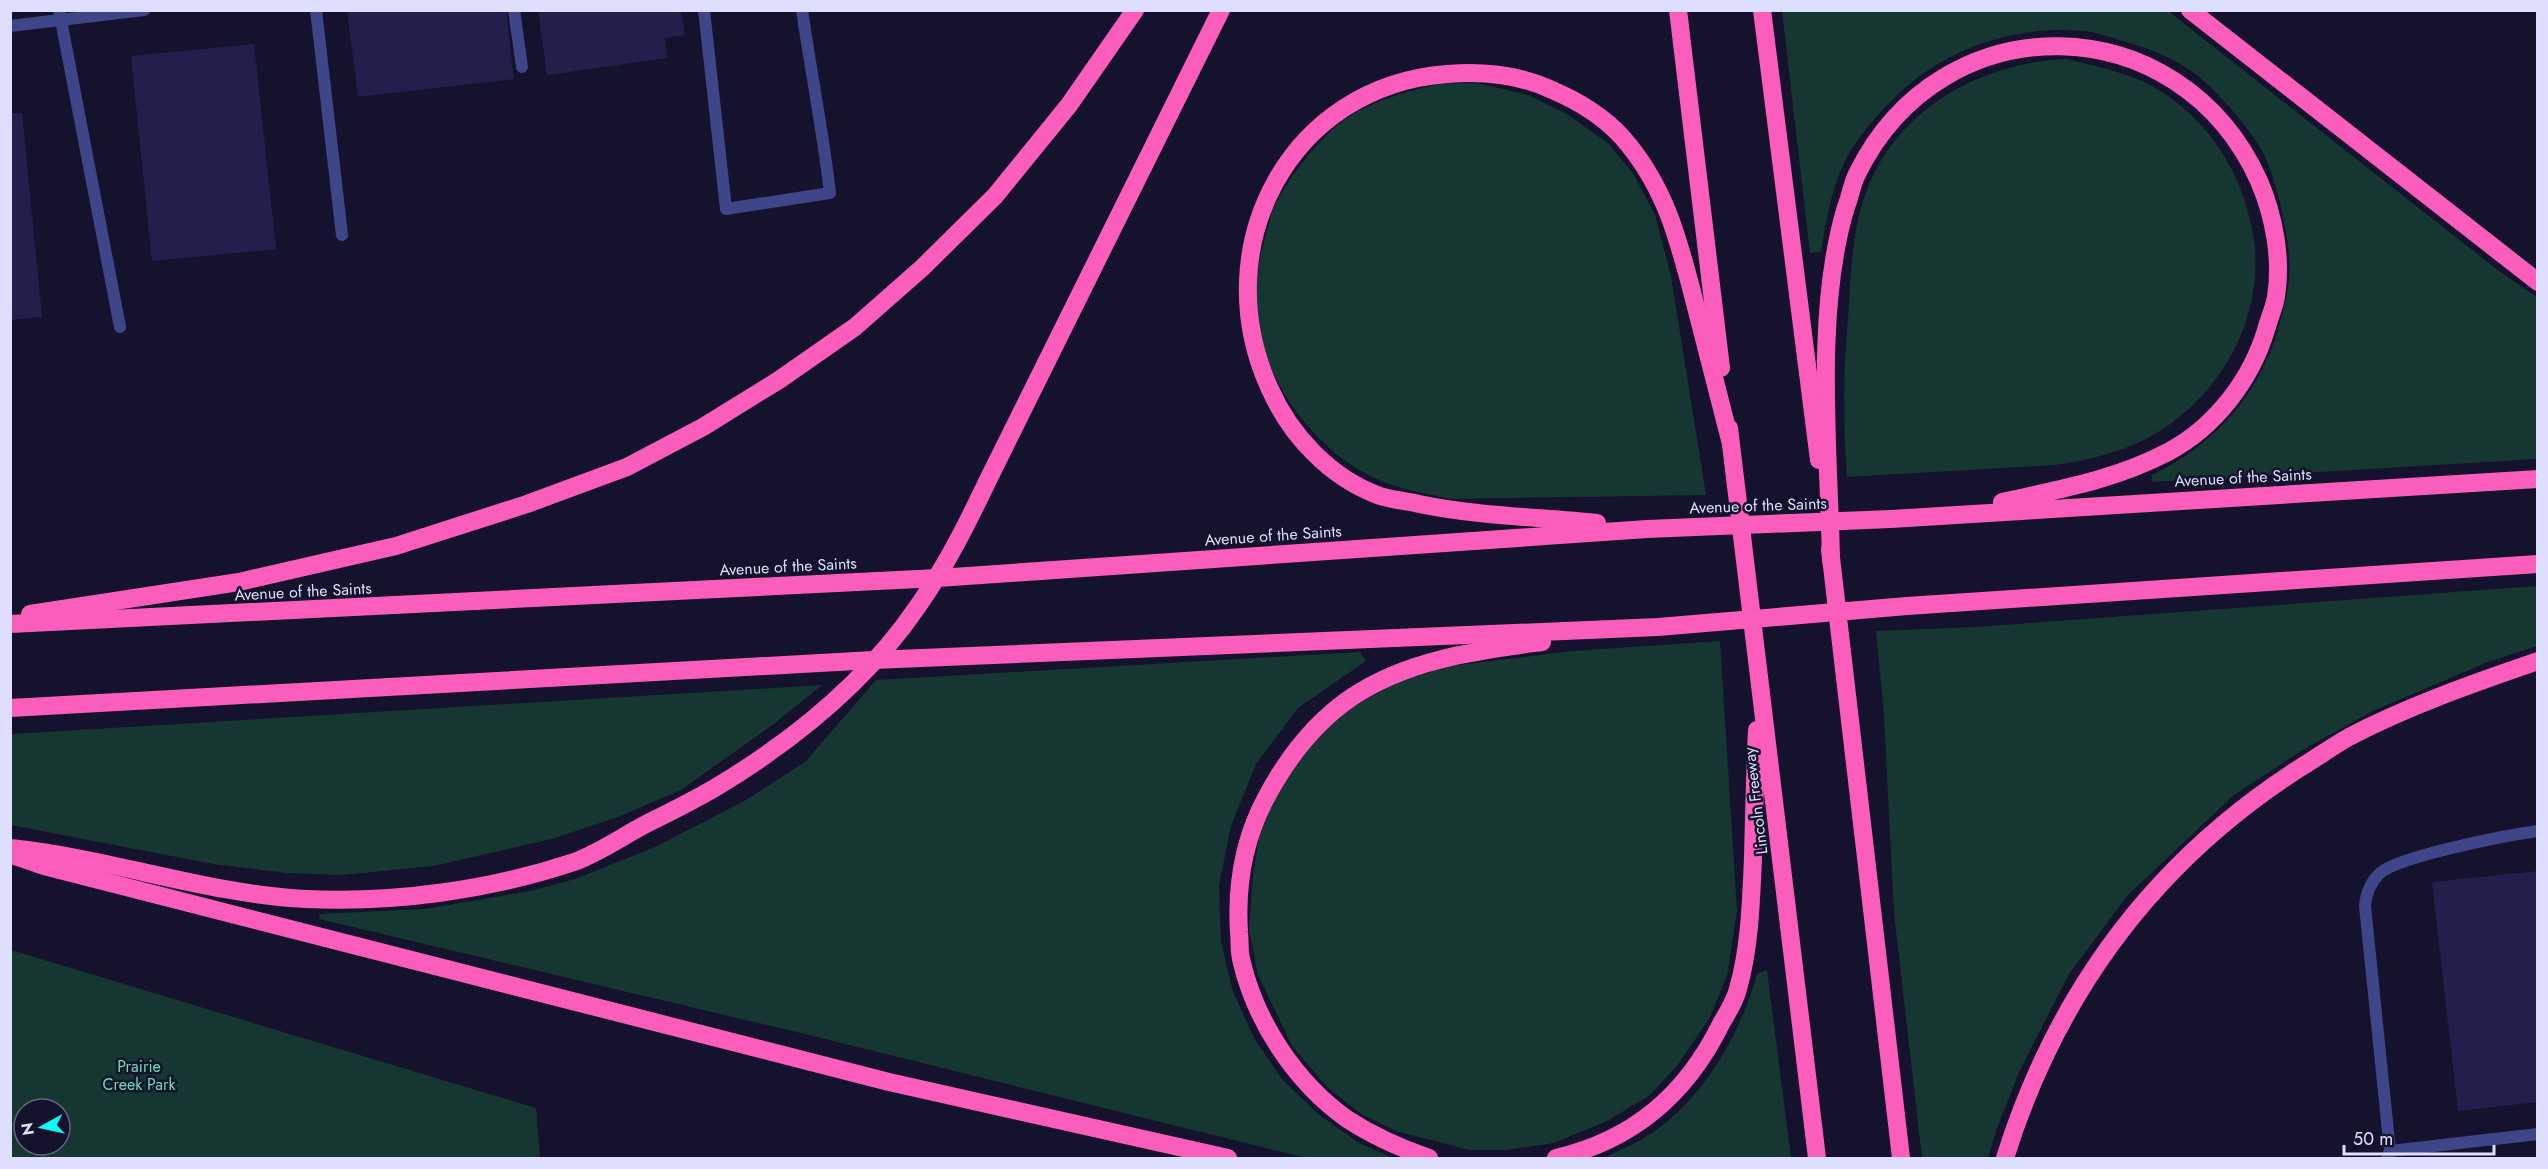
<svg xmlns="http://www.w3.org/2000/svg" width="2548" height="1169" font-family="Jost,sans-serif">
  <style>
    .green { fill: #163631; fill-rule: evenodd }
    .building { fill: #231f4c }
    .lines { fill: none; stroke-linecap: round; stroke-linejoin: round }
    .lane { stroke: #3f4589; stroke-width: 12 }
    .highway { stroke: #fa5dbc; stroke-width: 18 }
    .labels { text-anchor: middle; stroke-width: 5; stroke-linejoin: round; paint-order: stroke }
    .street-label { font-size: 16px; fill: #dedffe; stroke: #14122c }
    .park-label { font-size: 16px; fill: #6adeb3; stroke: #14122c }
  </style>
  <rect width="100%" height="100%" fill="#14122c"/>
  <g class="green">
    <path d="M 1782,11 L 2168,11 L 2499,271 L 2537,297 L 2537,459 L 2152,482 L 2152,475 C 2214,445 2258,396 2278,330 C 2284,307 2292,281 2289,257 C 2287,226 2275,173 2260,147 C 2248,127 2216,90 2198,76 C 2178,60 2151,49 2126,42 C 2113,38 2097,32 2083,31 C 2013,25 1943,49 1893,99 C 1875,117 1857,138 1845,161 C 1831,189 1826,222 1821,252 L 1810,253 Z"/>
    <path d="M 2066,59 C 2095,66 2126,72 2152,86 C 2197,111 2232,156 2246,205 C 2250,219 2254,234 2255,249 C 2261,327 2215,403 2146,439 C 2118,453 2085,461 2055,465 L 1847,477 C 1843,421 1843,374 1848,318 C 1851,279 1851,239 1863,201 C 1891,112 1977,63 2066,59 Z"/>
    <path d="M 1477,83 L 1528,95 L 1567,114 L 1609,144 L 1634,175 L 1655,215 L 1671,276 L 1706,495 L 1450,499 C 1420,492 1390,488 1363,472 C 1315,445 1274,392 1261,338 C 1253,306 1256,267 1266,235 C 1269,224 1271,210 1277,201 C 1291,176 1311,149 1333,129 C 1359,105 1402,92 1436,85 C 1449,82 1464,84 1477,83 Z"/>
    <polygon points="2537,586 2537,646 2488,662 2373,711 2306,748 2234,795 2128,895 2069,974 2020,1070 1997,1128 1988,1158 1922,1158 1894,913 1884,715 1876,631 1974,627"/>
    <polygon points="1720,641 1737,911 1727,976 1709,1019 1677,1066 1649,1096 1605,1122 1554,1143 1506,1150 1469,1150 1396,1131 1361,1114 1328,1088 1292,1046 1258,975 1249,930 1253,874 1262,820 1286,774 1321,734 1349,709 1397,682 1450,666 1572,651"/>
    <polygon points="1360,652 1366,661 1298,708 1256,764 1231,826 1219,885 1221,942 1233,992 1254,1038 1282,1079 1318,1114 1359,1143 1393,1158 1306,1158 809,1035 319,919 320,914 424,909 530,891 575,879 655,847 746,800 805,762 876,680"/>
    <polygon points="822,685 774,724 681,790 618,817 552,839 433,866 342,875 287,873 213,864 11,825 11,734"/>
    <path d="M 11,950 L 536,1108 L 540,1158 L 11,1158 ZM 24,1109 L 60,1109 L 60,1145 L 24,1145 Z"/>
    <path d="M 1767,970 L 1791,1158 L 1603,1158 C 1623,1149 1646,1139 1663,1125 C 1710,1087 1741,1031 1757,974 Z"/>
  </g>
  <g class="building">
    <polygon points="347,10 506,10 514,79 358,97"/>
    <polygon points="538,10 681,10 685,35 665,38 667,58 547,75"/>
    <polygon points="254,44 276,249 152,261 131,56"/>
    <polygon points="10,113 22,113 42,317 10,320"/>
    <polygon points="2538,871 2538,1102 2458,1111 2432,882"/>
  </g>
  <g class="lines">
    <g class="lane">
      <polyline points="59,10 120,327"/>
      <polyline points="316,10 342,235"/>
      <polyline points="514,10 522,67"/>
      <path d="M 704,10 L 726,209 L 830,193 C 823,132 811,72 802,10"/>
      <polyline points="10,26 144,10"/>
      <polyline points="2390,1151 2538,1134"/>
      <path d="M 2387,1158 L 2390,1151 L 2365,906 C 2366,893 2370,883 2380,873 C 2400,856 2508,835 2538,831"/>
    </g>
    <g class="highway">
      <polyline points="1678,10 1721,368"/>
      <polyline points="1762,10 1819,460"/>
      <polyline points="2190,10 2538,282"/>
      <polyline points="1729,428 1817,1158"/>
      <path d="M 1597,523 C 1538,517 1477,516 1419,504 C 1407,501 1392,500 1380,496 C 1330,478 1290,435 1269,387 C 1206,247 1289,86 1447,74 C 1483,71 1517,74 1550,89 C 1576,100 1603,116 1622,137 C 1668,189 1680,246 1697,311 C 1708,354 1719,397 1730,440"/>
      <polyline points="1830,549 1901,1158"/>
      <path d="M 1831,561 C 1829,451 1814,312 1846,207 C 1850,197 1852,184 1857,174 C 1942,0 2180,5 2259,181 C 2274,216 2282,258 2276,297 C 2274,308 2269,319 2266,330 C 2251,380 2215,427 2168,452 C 2114,480 2061,489 2002,502"/>
      <polyline points="30,614 239,582 396,546 527,504 627,467 703,427 779,380 855,327 922,268 995,196 1069,105 1135,10"/>
      <polyline points="10,624 938,578 1647,529 1891,519 2538,479"/>
      <polyline points="10,708 873,660 1658,627 1907,606 2538,564"/>
      <path d="M 10,848 C 110,858 206,894 306,899 C 396,903 490,890 574,862 C 599,853 623,836 646,824 C 670,812 695,800 718,786 C 794,740 867,681 918,606 C 946,566 967,524 988,480 L 1221,10"/>
      <polyline points="12,855 44,866 889,1082 1228,1158"/>
      <path d="M 1429,1158 C 1400,1148 1373,1136 1347,1119 C 1295,1082 1255,1021 1241,959 C 1239,950 1240,941 1239,932 C 1236,884 1244,838 1267,796 C 1288,757 1315,722 1352,697 C 1409,659 1476,651 1542,642"/>
      <path d="M 1556,1158 C 1634,1140 1687,1094 1722,1022 C 1728,1012 1735,1001 1738,989 C 1750,946 1751,902 1753,858 C 1754,815 1755,773 1757,730"/>
      <path d="M 2005,1158 C 2057,992 2155,860 2303,766 C 2318,757 2333,746 2349,737 C 2408,706 2474,683 2538,661"/>
    </g>
  </g>
  <g class="labels">
    <g class="street-label">
      <text transform="translate(2243 477) rotate(-3)" y="6">Avenue of the Saints</text>
      <text transform="translate(1758 505) rotate(-2)" y="6">Avenue of the Saints</text>
      <text transform="translate(1273 535) rotate(-4)" y="6">Avenue of the Saints</text>
      <text transform="translate(788 566) rotate(-3)" y="6">Avenue of the Saints</text>
      <text transform="translate(303 591) rotate(-3)" y="6">Avenue of the Saints</text>
      <text transform="translate(1755 801) rotate(-97)" y="6">Lincoln Freeway</text>
    </g>
    <g class="park-label">
      <text x="139" y="1072">Prairie<tspan x="139" dy="18">Creek Park</tspan></text>
    </g>
  </g>
  <rect width="2548" height="1169" fill="none" stroke="#dedffe" stroke-width="24"/>
  <g transform="translate(42 1127) rotate(262)"><circle r="28" fill="#14122c" stroke="#656480" stroke-width="1.5"/>
  <path d="M0-4.5L10 22L0 15L-10 22Z" fill="#11f8f3"/>
  <text y="-9" font-size="16" font-weight="bold" text-anchor="middle" fill="#dedffe">N</text>
  </g>
  <path d="M2344 1145v9h150v-9" fill="none" stroke="#dedffe" stroke-width="3"/>
  <text x="2353" y="1145" font-size="18" fill="#dedffe" stroke="#14122c" stroke-width="4.5" paint-order="stroke">50 m</text>
</svg>
